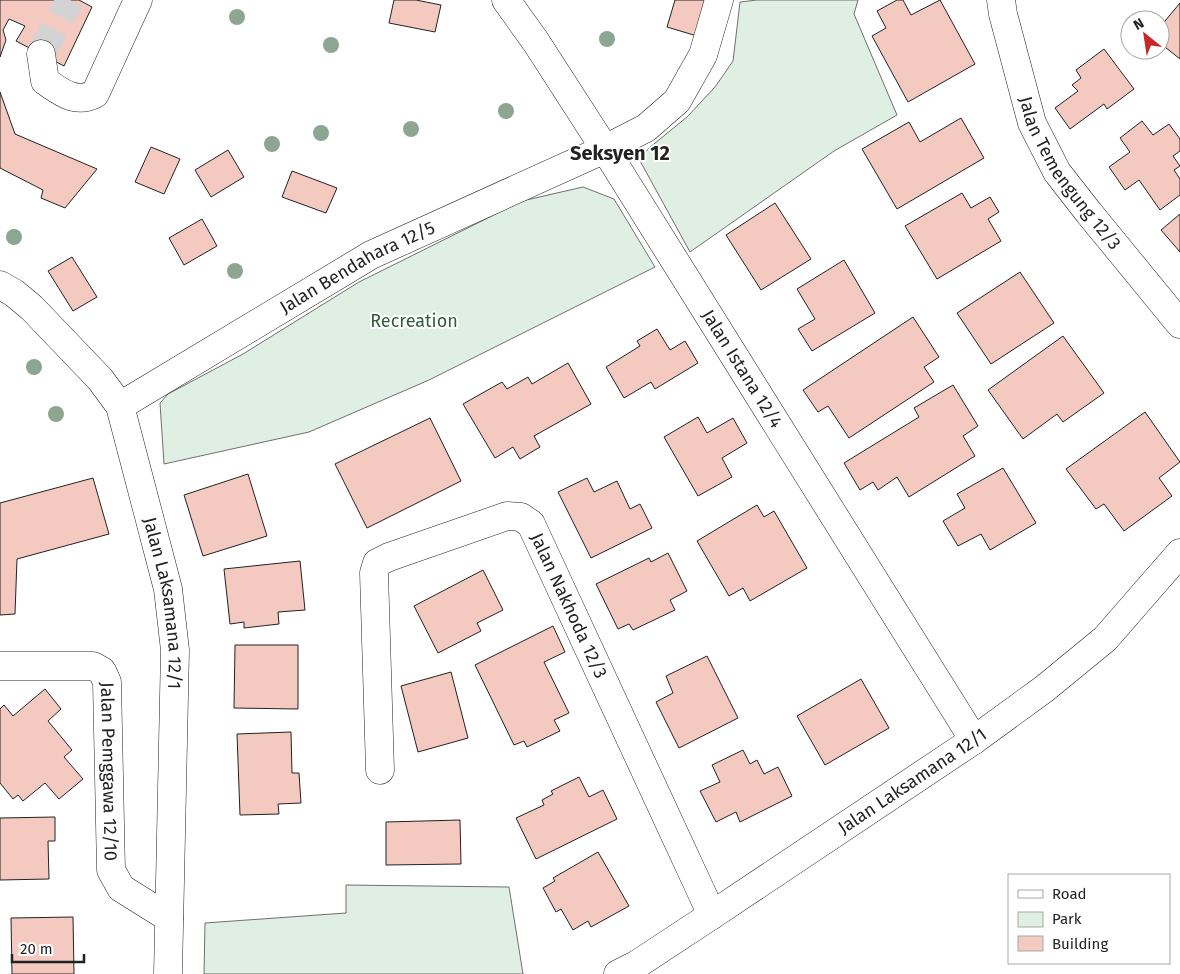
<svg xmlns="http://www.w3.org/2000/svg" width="1180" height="974" font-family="'Fira Sans',sans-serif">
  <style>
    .green { fill: #e0efe3; stroke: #6f6f6f }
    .building { fill: #f3c9c0; stroke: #222 }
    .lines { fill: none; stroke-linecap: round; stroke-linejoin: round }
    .minor-tunnel { stroke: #d3d3d3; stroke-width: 28; stroke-dasharray: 28 14; stroke-linecap: butt }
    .minor-casing { stroke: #222; stroke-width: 29 }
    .minor { stroke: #fff; stroke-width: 28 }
    .tree { fill: #8da692 }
    .labels { text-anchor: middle; stroke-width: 4; stroke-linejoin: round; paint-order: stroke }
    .street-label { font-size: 18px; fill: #222; stroke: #fff }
    .park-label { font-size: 18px; fill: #2f5e38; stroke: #fff }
    .quarter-label { font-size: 20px; font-weight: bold; fill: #222; stroke: #fff }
  </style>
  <rect width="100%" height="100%" fill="#fff"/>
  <g class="green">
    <polygon points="757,0 858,0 854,14 897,115 834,151 690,252 639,159 649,148 687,117 715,87 733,61 740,2"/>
    <polygon points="583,187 614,199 655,267 429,380 309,432 164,464 160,403 168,394 243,354 359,282 522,201"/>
    <polygon points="346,885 509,887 523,974 204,974 205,923 346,913"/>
  </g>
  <g class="building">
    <polygon points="0,0 79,0 92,7 64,66 16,41 25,26 9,19 3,30 6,40 0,57"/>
    <polygon points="394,0 416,0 441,5 435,32 389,23"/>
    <polygon points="675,0 707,0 697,36 667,27"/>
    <polygon points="897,0 903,0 911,15 940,0 975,64 908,102 872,36 886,28 877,11"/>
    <polygon points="1180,3 1180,59 1160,43 1160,27"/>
    <polygon points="1104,49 1134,89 1107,109 1104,104 1070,129 1055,108 1078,91 1072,85 1081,78 1076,70"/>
    <polygon points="0,92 15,134 97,169 65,208 41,198 43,190 0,168"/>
    <polygon points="961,118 984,158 897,209 862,149 909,122 920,142"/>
    <polygon points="1142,121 1153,135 1169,124 1180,139 1180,151 1173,156 1180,166 1174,170 1180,179 1180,195 1160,210 1139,180 1125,190 1109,167 1130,152 1120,138"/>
    <polygon points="151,147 180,159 164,194 135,182"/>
    <polygon points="228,150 244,177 211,197 195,170"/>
    <polygon points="292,171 337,188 326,213 282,197"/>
    <polygon points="962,193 971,208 990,197 999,212 988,219 1001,241 937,279 905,226"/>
    <polygon points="775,203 811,259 761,290 726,235"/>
    <polygon points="1180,214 1180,252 1161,230"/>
    <polygon points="202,219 217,246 184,265 169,238"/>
    <polygon points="72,257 97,297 73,311 48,271"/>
    <polygon points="844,260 875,313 812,351 798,329 815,319 797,289"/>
    <polygon points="1020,272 1054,323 991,364 957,313"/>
    <polygon points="913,317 939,357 924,367 934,382 849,438 828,406 818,412 803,390"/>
    <polygon points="657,329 670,350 685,341 698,363 655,389 651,382 624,398 606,367 640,346 637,341"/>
    <polygon points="1063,336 1104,393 1063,422 1057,414 1023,439 988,390"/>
    <polygon points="568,363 591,404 534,436 540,447 520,459 513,447 495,458 463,404 502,382 507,389 528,377 532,384"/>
    <polygon points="953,385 978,426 963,436 975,456 909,497 897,477 878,490 873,482 860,490 844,463 919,417 914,408"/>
    <polygon points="1145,412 1180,462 1159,478 1172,496 1124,531 1104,504 1096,509 1066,469"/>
    <polygon points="698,417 707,433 733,418 747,443 722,458 732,477 698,496 664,437"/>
    <polygon points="430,418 461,481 367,528 335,464"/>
    <polygon points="1003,468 1036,523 990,550 981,534 958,546 943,521 965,508 957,494"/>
    <polygon points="248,474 267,536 203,556 184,495"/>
    <polygon points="93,478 109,534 17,559 15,614 0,615 0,503"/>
    <polygon points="587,478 594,492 617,481 630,509 640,504 652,528 591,558 558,492"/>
    <polygon points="757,505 764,517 774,511 807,568 750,601 743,588 729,596 697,541"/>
    <polygon points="668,553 687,591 670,600 675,610 633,630 629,624 618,629 596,584 649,558 651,562"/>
    <polygon points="300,561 305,610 278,612 279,624 244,628 244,622 230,624 224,569"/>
    <polygon points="483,570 503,610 477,623 481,631 438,653 414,606"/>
    <polygon points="553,626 565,652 544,662 569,713 554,720 560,731 527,747 524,741 514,745 475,665"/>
    <polygon points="235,645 298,645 298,709 234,708"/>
    <polygon points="707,656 738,718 679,748 656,702 673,693 666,676"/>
    <polygon points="451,672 468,738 418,752 401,686"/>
    <polygon points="861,679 889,728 825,765 797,716"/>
    <polygon points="45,689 61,709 48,721 72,750 64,757 83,779 59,799 45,783 23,801 18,795 13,799 0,783 0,709 4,705 13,716"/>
    <polygon points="291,732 292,773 299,773 301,803 278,804 279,814 240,815 237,734"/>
    <polygon points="743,750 750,764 757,760 764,774 778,767 792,796 740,822 736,812 716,822 700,791 720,782 712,765"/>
    <polygon points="579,777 589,797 603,790 617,819 536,859 516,818 544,805 542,800 553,794 551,791"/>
    <polygon points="55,817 55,841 48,841 49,879 0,880 0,818"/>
    <polygon points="460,820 461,864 386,865 386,822"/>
    <polygon points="598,852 629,906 591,927 588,921 573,930 561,909 556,912 543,888 555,881 553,878"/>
    <polygon points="73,917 74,974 12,974 11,918"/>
  </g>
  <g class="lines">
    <polyline class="minor-tunnel" points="41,54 70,0"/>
    <g class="minor-casing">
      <g id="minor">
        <path id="s1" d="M 506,0 L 536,42 L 605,149 L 974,740"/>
        <path id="s2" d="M 1001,0 L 1003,14 L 1032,123 L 1057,172 L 1089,213 L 1180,324"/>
        <path d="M 41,54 L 45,81 C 61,92 75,104 95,94 L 138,0"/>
        <path id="s3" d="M 0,285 L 14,293 L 32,308 L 100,379 L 120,406 L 168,589 L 175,650 L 168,974"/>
        <path id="s4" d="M 120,406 L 371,255 L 605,149 L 646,128 L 677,101 L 703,55 L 719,0"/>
        <path id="s5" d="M 0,666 L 93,666 L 102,671 L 107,682 L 111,870 L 121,888 L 169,918"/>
        <path id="s6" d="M 380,770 L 374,573 L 377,563 L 389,557 L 507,516 L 521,517 L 531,524 L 712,915"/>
        <path id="s7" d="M 618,974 L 636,965 L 712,915 L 974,740 L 1044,689 L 1105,639 L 1180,553"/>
      </g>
    </g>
    <use href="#minor" class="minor"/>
  </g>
  <g class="tree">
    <circle cx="237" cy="17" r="8"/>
    <circle cx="607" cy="39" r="8"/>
    <circle cx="331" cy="45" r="8"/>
    <circle cx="506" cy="111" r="8"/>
    <circle cx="411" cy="129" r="8"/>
    <circle cx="321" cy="133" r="8"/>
    <circle cx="272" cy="144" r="8"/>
    <circle cx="14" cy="237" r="8"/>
    <circle cx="235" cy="271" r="8"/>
    <circle cx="34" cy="367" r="8"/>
    <circle cx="56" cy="414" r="8"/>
  </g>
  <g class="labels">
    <g class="street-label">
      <text dy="6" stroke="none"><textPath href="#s2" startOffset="189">Jalan Temengung 12/3</textPath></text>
      <text dy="6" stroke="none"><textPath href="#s4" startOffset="275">Jalan Bendahara 12/5</textPath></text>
      <text dy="6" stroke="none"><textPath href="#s1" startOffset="438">Jalan Istana 12/4</textPath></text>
      <text dy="6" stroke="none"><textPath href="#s3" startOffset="374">Jalan Laksamana 12/1</textPath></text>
      <text dy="6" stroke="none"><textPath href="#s6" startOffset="462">Jalan Nakhoda 12/3</textPath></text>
      <text dy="6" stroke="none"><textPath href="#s5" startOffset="205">Jalan Pemggawa 12/10</textPath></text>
      <text dy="6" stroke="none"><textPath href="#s7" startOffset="352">Jalan Laksamana 12/1</textPath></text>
    </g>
    <g class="park-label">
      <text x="414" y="327">Recreation</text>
    </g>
    <g class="quarter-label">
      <text x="620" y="160">Seksyen 12</text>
    </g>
  </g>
  <rect x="1008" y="874" width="162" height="90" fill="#ffffff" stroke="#a7a7a7"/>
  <rect x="1018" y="890" width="25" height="8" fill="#ffffff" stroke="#a7a7a7"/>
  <text x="1052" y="899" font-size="15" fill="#222222">Road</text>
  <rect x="1018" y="912" width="25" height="15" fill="#e0efe3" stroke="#a7a7a7"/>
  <text x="1052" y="924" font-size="15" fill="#222222">Park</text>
  <rect x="1018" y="936" width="25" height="15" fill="#f3c9c0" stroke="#a7a7a7"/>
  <text x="1052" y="949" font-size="15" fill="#222222">Building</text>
  <g transform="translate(1145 35) rotate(330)"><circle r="24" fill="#ffffff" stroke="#a7a7a7"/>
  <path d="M0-4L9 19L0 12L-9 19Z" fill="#c62828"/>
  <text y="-8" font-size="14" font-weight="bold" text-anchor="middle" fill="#222222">N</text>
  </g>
  <path d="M12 954v8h72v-8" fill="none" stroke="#222222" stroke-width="2.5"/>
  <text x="20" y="954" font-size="15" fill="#222222" stroke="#ffffff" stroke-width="4" paint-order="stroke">20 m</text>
</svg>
